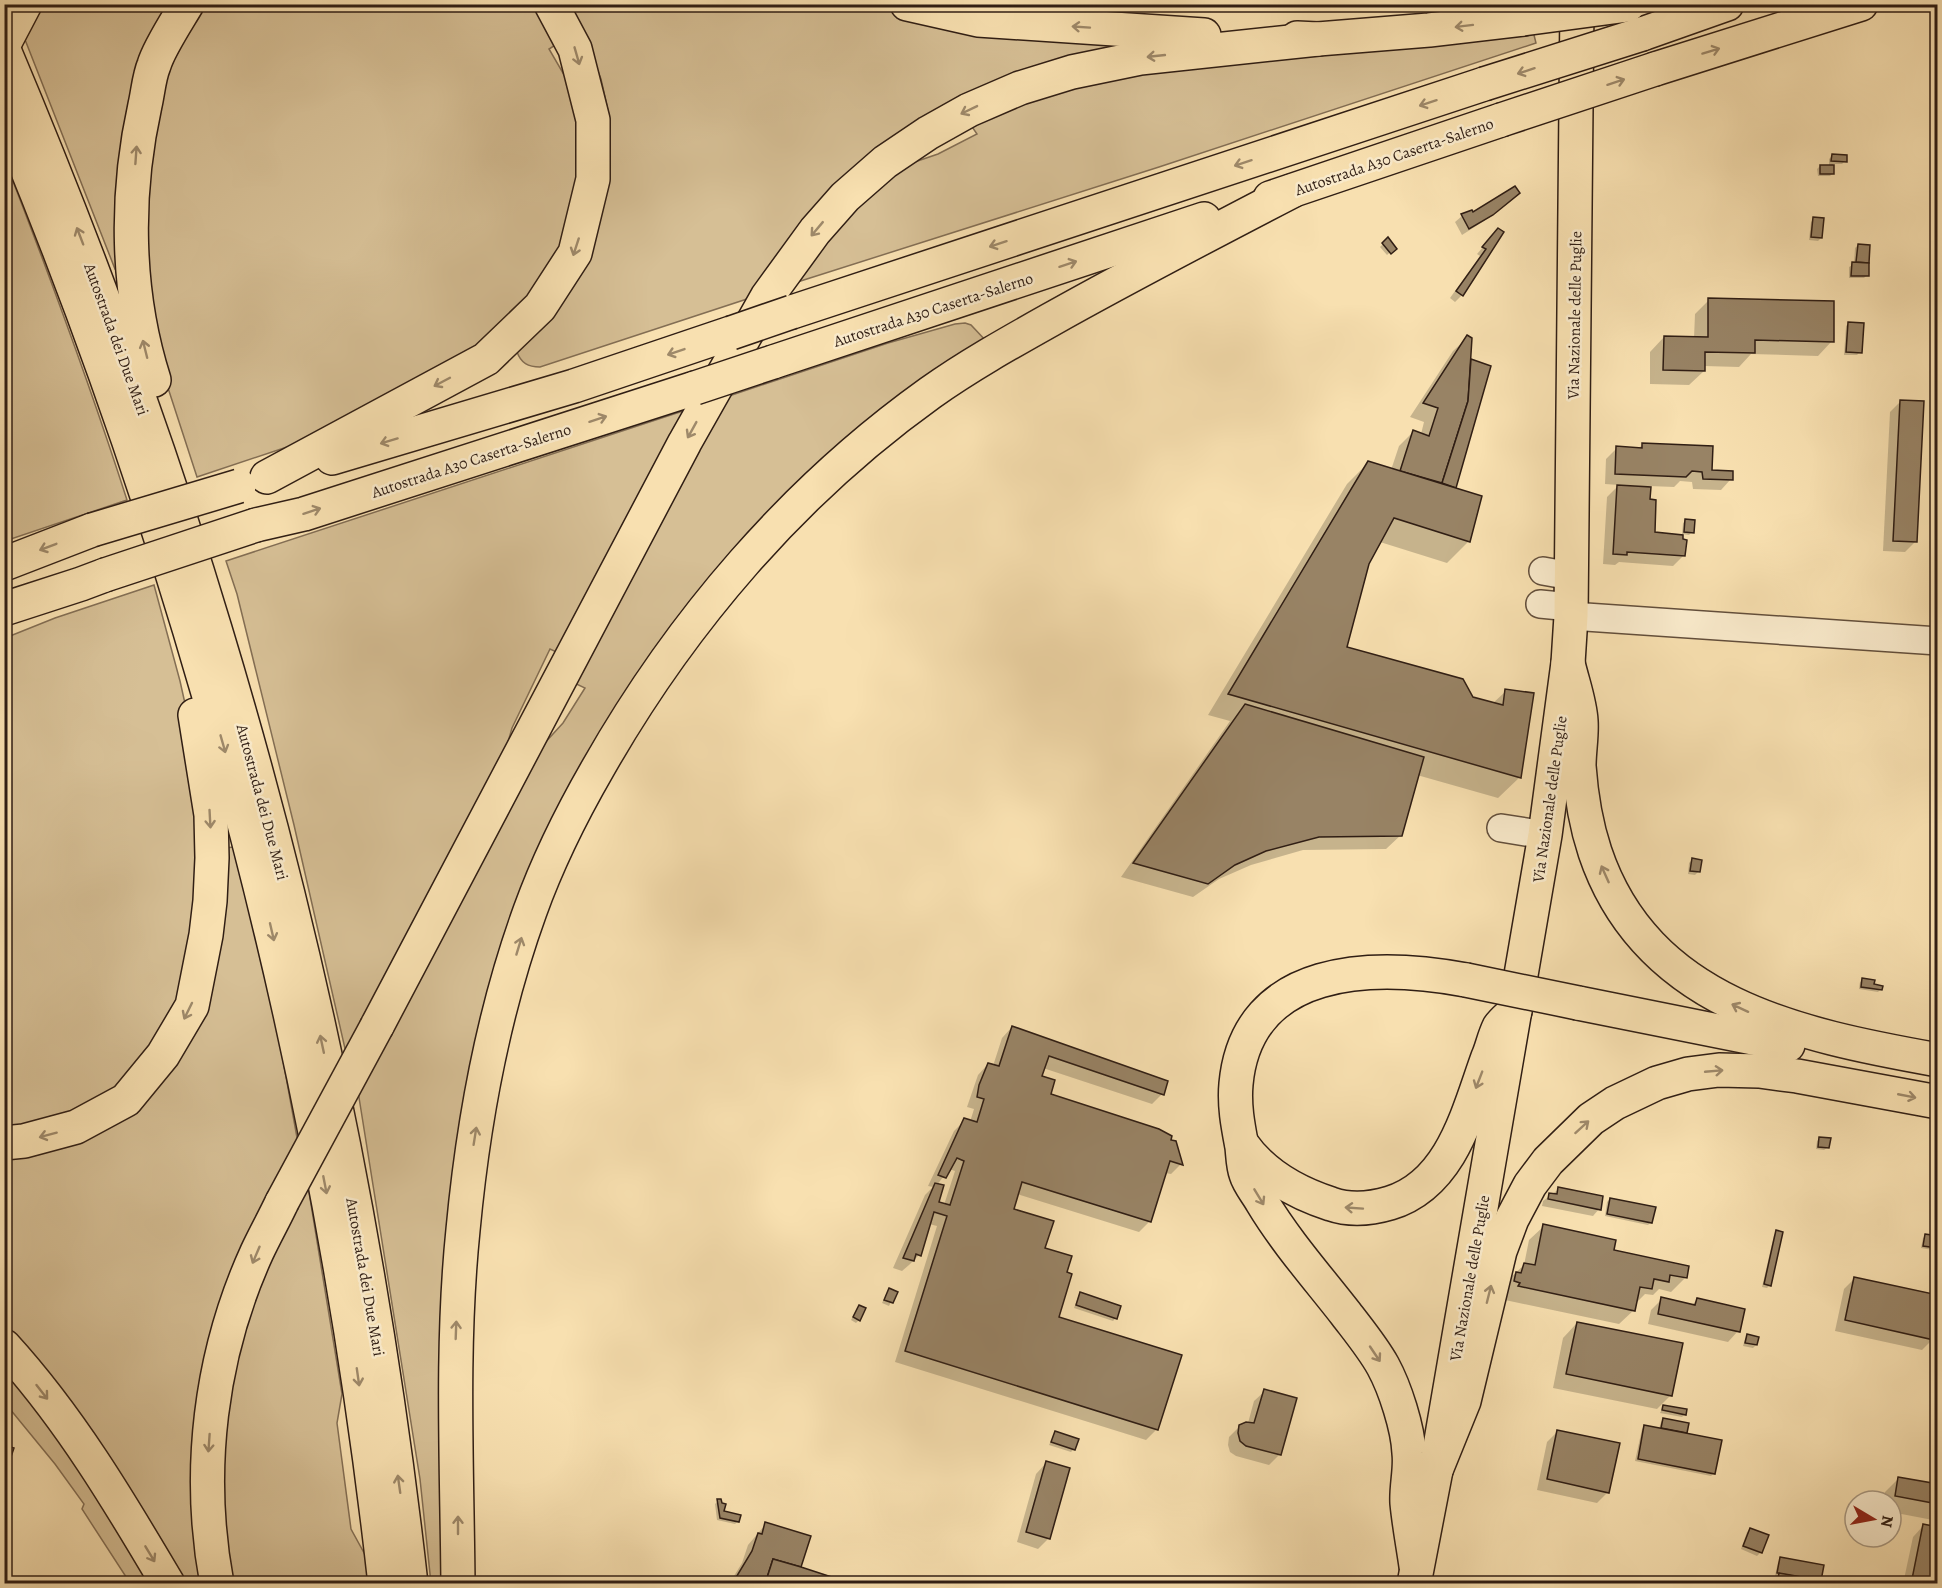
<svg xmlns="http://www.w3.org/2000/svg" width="1942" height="1588" font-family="Alegreya,serif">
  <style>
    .green { fill: #d6bf95; stroke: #836e54; stroke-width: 1.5 }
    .shadow { fill: #0003; fill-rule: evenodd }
    .building { fill: #988365; stroke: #301e14; stroke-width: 1.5 }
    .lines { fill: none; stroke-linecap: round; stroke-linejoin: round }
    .minor-casing { stroke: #624e3b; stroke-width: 30 }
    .major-casing { stroke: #301e14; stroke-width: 36 }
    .highway-casing { stroke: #301e14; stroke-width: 36 }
    .minor { stroke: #faebcc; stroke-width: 27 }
    .major { stroke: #f8e0b0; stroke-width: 33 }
    .highway { stroke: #f8e0b0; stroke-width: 33 }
    .highway-bridge-casing { stroke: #301e14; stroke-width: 36; stroke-linecap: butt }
    .highway-bridge { stroke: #f8e0b0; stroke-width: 33 }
    .oneway { stroke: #9e896a }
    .labels { text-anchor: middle; stroke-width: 5; stroke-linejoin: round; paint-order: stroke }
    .street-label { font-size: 16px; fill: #301e14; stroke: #faebcc }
  </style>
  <rect width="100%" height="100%" fill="#f8e0b0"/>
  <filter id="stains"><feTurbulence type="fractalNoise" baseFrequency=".00333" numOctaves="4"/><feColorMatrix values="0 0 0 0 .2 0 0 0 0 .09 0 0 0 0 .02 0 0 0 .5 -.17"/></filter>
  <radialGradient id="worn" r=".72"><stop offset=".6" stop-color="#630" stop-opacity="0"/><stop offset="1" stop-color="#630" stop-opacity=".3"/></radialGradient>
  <g class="green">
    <polygon points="41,5 174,5 126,266 115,269 24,37"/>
    <polygon points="194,5 543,5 563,40 549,49 581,104 577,223 506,331 375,415 287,447 197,477 155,348 142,278 156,78"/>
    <path d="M 565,5 L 889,5 L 970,21 L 1105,34 L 1127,48 L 978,95 L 756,296 L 540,367 C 528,367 521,363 517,352 L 609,162 L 609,115 L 601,79 L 592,56 Z"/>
    <polygon points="1532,27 1536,43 1159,167 788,285 839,219 900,167 938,154 977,134 968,121 1090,78"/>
    <path d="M 4,158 C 48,271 90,385 127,500 L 5,541 Z"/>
    <polygon points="965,323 971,325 987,342 668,641 498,982 449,1583 431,1583 420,1479 357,1085 531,758 563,723 585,688 570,681 723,398 888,343 955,324"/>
    <polygon points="686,410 563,655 550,649 512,728 499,773 346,1053 294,825 237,594 226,561"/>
    <polygon points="154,585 180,681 206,798 207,907 163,1043 100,1103 5,1134 5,638 55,618"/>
    <polygon points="234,847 279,1038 298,1143 252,1232 205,1583 178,1583 5,1330 5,1151 156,1080 224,848"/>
    <polygon points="307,1180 342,1394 337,1423 351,1529 369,1562 371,1583 226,1584 217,1487 241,1325"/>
    <polygon points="4,1357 157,1583 130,1583 82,1509 84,1504 55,1464 5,1403"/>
  </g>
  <g class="shadow">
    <polygon points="1832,156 1845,161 1842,164 1833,164 1833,173 1830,176 1818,176 1817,169 1820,166 1829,166 1829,159"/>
    <polygon points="1511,199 1484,221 1462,235 1455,222 1462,216 1472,212 1473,214"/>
    <polygon points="1814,219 1821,238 1818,241 1809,240 1811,222"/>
    <polygon points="1498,230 1462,295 1455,302 1450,298 1480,256 1477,254"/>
    <polygon points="1387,240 1395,248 1387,255 1380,247"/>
    <polygon points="1858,245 1869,246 1867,275 1864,278 1849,278 1849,267 1854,264 1855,248"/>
    <polygon points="1709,300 1832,341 1818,356 1751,354 1739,367 1704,366 1704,371 1689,385 1650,384 1650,352 1664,337 1694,338 1695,314"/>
    <polygon points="1849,323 1860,352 1857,355 1844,355 1846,326"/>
    <polygon points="1468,337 1469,363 1471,360 1489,366 1454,489 1481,497 1468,542 1447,563 1380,542 1368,563 1345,648 1472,699 1492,704 1506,691 1520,777 1498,798 1417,775 1401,835 1386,849 1303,850 1251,865 1219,879 1193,897 1121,877 1230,721 1208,715 1347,484 1368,463 1391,470 1399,446 1413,432 1421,434 1424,422 1410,417 1453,351"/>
    <polygon points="1901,401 1915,542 1905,552 1883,551 1890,412"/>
    <polygon points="1643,444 1731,479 1721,490 1693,489 1692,482 1680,481 1674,487 1649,486 1648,501 1654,534 1684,555 1673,566 1619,562 1615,565 1603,564 1607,497 1619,485 1605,484 1606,459 1617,448 1638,449"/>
    <polygon points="1686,520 1692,532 1689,535 1682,534 1683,523"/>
    <polygon points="1692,860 1698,872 1695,875 1688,874 1689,863"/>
    <polygon points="1863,980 1881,989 1878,992 1859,989 1860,982"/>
    <path d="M 1012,1027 L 1162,1094 L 1152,1104 L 1043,1068 L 1041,1077 L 1049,1095 L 1169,1141 L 1181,1164 L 1171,1174 L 1165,1173 L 1150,1221 L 1139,1232 L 1017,1194 L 1012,1210 L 1043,1249 L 1057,1318 L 1157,1429 L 1146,1440 L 895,1362 L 937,1226 L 929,1224 L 919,1255 L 909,1265 L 902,1271 L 893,1268 L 925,1195 L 933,1187 L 928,1186 L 954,1131 L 965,1120 L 970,1122 L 974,1109 L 967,1107 L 978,1075 L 988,1064 L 993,1066 L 1002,1038 ZM 949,1169 L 955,1171 L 944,1205 L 937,1203 L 937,1185 Z"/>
    <polygon points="1820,1138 1827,1148 1824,1150 1816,1149 1817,1141"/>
    <polygon points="1559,1189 1599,1209 1593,1216 1542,1206 1543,1201"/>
    <polygon points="1610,1199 1651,1222 1648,1225 1605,1216 1607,1202"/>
    <polygon points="1544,1226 1612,1251 1685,1278 1671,1292 1659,1289 1653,1295 1645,1294 1636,1303 1634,1310 1619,1324 1505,1300 1507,1297 1501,1295 1510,1278 1524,1265 1529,1240"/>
    <polygon points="1777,1232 1770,1285 1767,1288 1762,1287 1774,1235"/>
    <polygon points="1926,1236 1936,1247 1933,1250 1921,1248 1923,1238"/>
    <polygon points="1855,1278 1933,1339 1922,1350 1835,1331 1844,1289"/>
    <polygon points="889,1289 896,1292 889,1306 882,1303"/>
    <polygon points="1081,1294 1116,1318 1113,1321 1074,1308 1078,1297"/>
    <polygon points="1662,1299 1691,1306 1697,1300 1738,1331 1728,1342 1648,1324 1651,1310"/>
    <polygon points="857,1309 859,1320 856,1323 851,1320"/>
    <polygon points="1577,1323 1671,1395 1657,1409 1553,1388 1563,1338"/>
    <polygon points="1747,1336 1756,1345 1753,1348 1743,1346 1745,1339"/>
    <polygon points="1265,1391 1295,1399 1279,1455 1269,1465 1236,1456 1230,1452 1228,1445 1229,1437 1240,1426 1248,1423 1254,1401"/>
    <polygon points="1664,1406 1685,1414 1682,1417 1660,1413"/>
    <polygon points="1664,1419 1687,1424 1685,1434 1714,1473 1711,1476 1635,1461 1642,1429 1645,1426 1659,1429 1661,1422"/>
    <polygon points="1558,1431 1608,1492 1597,1503 1537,1490 1547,1442"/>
    <polygon points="1055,1433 1074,1449 1071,1452 1049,1445"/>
    <polygon points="1046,1463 1049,1538 1038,1549 1017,1542 1036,1474"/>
    <polygon points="1899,1478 1938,1486 1938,1521 1891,1512 1891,1501 1883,1501 1885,1492"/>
    <polygon points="718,1501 722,1512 738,1521 735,1524 717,1520 715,1504"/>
    <polygon points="766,1524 800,1567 847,1584 729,1584 742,1563 748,1545"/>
    <polygon points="1923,1526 1938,1584 1903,1584 1913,1537"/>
    <polygon points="1750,1529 1767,1536 1760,1553 1757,1556 1741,1549 1747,1532"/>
    <polygon points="1781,1559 1820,1580 1817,1583 1806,1581 1806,1584 1772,1584 1778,1576 1775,1576 1778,1562"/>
  </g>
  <g class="building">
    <polygon points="1832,154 1847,155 1847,162 1831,161"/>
    <rect x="1820" y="165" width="14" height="9"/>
    <polygon points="1515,186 1520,193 1493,215 1469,229 1461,214 1472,210 1473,212"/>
    <polygon points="1813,217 1824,218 1822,238 1811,237"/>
    <polygon points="1498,228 1504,232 1463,296 1456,291 1486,249 1482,247"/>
    <polygon points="1388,237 1397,249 1391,254 1382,243"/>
    <polygon points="1858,244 1870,245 1869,263 1856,262"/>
    <polygon points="1852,262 1869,263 1869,276 1851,276"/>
    <polygon points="1708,298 1834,301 1834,342 1755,340 1755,353 1705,352 1705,371 1663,370 1664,336 1708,337"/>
    <polygon points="1848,322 1864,323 1862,353 1846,352"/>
    <polygon points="1467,335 1472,338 1468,401 1442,483 1400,471 1413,430 1429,436 1438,408 1423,403"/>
    <polygon points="1471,359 1491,366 1456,488 1442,483 1468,401"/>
    <polygon points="1900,400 1924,401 1917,542 1893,541"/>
    <polygon points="1642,443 1713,446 1712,470 1733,471 1733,480 1703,479 1702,472 1692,471 1686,477 1615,474 1616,446 1642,448"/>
    <polygon points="1368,461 1482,496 1470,542 1394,518 1369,564 1347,647 1463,679 1473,697 1503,705 1505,689 1534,693 1521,778 1228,694"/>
    <polygon points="1617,485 1651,487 1650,499 1656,500 1655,532 1683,535 1683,539 1687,540 1685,556 1627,552 1627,555 1613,554"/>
    <polygon points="1685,519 1695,520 1694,533 1684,532"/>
    <polygon points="1245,704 1424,757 1402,836 1319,837 1266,851 1235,865 1208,884 1133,863"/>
    <polygon points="1692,858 1702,860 1700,872 1690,871"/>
    <polygon points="1862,978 1875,980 1874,984 1883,986 1882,990 1861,987"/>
    <polygon points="1012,1026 1168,1081 1164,1095 1049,1056 1042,1076 1055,1080 1051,1094 1159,1129 1172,1136 1171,1140 1176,1141 1183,1165 1170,1161 1151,1222 1022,1182 1014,1209 1054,1221 1045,1248 1072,1256 1067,1272 1072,1274 1059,1317 1182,1355 1158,1430 905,1351 947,1216 934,1212 921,1256 916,1254 914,1261 903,1258 935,1183 944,1185 939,1202 950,1205 964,1161 957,1158 946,1178 938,1175 964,1118 977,1122 984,1099 977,1097 979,1085 988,1063 999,1066"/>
    <polygon points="1819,1137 1831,1138 1829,1148 1818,1147"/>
    <polygon points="1558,1187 1603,1196 1601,1210 1548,1199 1549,1193 1557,1194"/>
    <polygon points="1610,1198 1656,1207 1652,1223 1607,1214"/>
    <polygon points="1543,1224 1616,1240 1614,1250 1689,1266 1687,1278 1670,1275 1669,1282 1654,1279 1652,1289 1640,1287 1635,1311 1518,1286 1520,1283 1514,1281 1516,1272 1521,1273 1524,1263 1535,1265"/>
    <polygon points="1776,1230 1783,1232 1771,1286 1764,1284"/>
    <polygon points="1925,1234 1938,1236 1937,1248 1923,1246"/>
    <polygon points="1854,1277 1938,1295 1938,1326 1934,1340 1845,1320"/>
    <polygon points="889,1288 898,1292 893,1303 884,1300"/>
    <polygon points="1080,1292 1121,1306 1117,1319 1076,1305"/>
    <polygon points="1661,1297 1695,1305 1697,1298 1745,1309 1740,1332 1658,1314"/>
    <polygon points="859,1305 866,1308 860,1321 853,1317"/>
    <polygon points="1577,1322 1683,1343 1672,1396 1566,1374"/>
    <polygon points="1747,1334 1759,1337 1757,1345 1745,1343"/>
    <polygon points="1264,1389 1297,1398 1281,1455 1246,1446 1240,1441 1238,1433 1239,1425 1246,1422 1254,1423"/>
    <polygon points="1663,1405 1687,1409 1686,1415 1662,1410"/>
    <polygon points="1663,1418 1689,1423 1687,1433 1661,1428"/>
    <polygon points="1644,1425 1722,1440 1715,1474 1638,1459"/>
    <polygon points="1557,1430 1620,1443 1609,1493 1547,1479"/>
    <polygon points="1055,1431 1079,1439 1075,1450 1051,1442"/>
    <polygon points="7,1446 14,1448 4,1477 4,1456"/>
    <polygon points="1046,1461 1070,1468 1050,1539 1026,1532"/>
    <polygon points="1898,1477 1938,1484 1938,1504 1895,1496"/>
    <polygon points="717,1499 721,1499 722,1503 726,1504 724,1511 741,1515 739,1522 720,1518"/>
    <polygon points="765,1522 811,1536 801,1567 773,1559 765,1584 732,1584 752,1551 758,1533 762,1534"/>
    <polygon points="1923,1524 1938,1527 1938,1584 1911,1584"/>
    <polygon points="1750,1528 1769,1535 1762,1553 1743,1546"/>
    <polygon points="1780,1557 1824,1565 1821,1581 1777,1573"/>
    <polygon points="773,1559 801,1567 853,1584 765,1584"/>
    <polygon points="1779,1573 1808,1578 1807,1584 1777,1584"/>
  </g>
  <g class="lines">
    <g class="minor-casing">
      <g id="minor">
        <polyline points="1543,571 1571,576"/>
        <polyline points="1540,604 1571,607"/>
        <polyline points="1571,616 1938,641"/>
        <polyline points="1501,828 1545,835"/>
      </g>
    </g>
    <g class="major-casing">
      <polyline id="major" points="1414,1584 1436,1470 1545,835 1568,663 1571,616 1577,4"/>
    </g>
    <g class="highway-casing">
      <g id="highway">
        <polyline points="907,4 978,20 1204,35"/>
        <polyline points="1642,34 1727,4"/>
        <polyline points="1297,38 1318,39 1429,30 1523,19"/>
        <polyline points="4,44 25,4"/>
        <path d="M 4,50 C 84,240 156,432 215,629 C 309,939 375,1261 411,1584"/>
        <polyline points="1655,69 1861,4"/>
        <path d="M 4,113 C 200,582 329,1079 385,1584"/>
        <polyline points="1270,198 1501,120"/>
        <polyline points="792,312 1484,84"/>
        <polyline points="773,362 1204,219"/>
        <path d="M 154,380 C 126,292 125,195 145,105 C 148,92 149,77 154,65 C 159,48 177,21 187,4"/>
        <polyline points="332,458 574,386 731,333"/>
        <polyline points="267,477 486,359 540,307 575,253 593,179 593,120 575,49 551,4"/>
        <polyline points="256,525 304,514 695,388"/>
        <polyline points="4,564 92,530"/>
        <polyline points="4,609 81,584 105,575"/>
        <path d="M 1568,663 C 1572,681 1580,702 1581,721 C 1582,736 1579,751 1579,766 C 1581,794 1586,825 1595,852 C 1646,1004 1798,1035 1938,1060"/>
        <polyline points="1578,1003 1788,1045"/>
        <polyline points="377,1026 685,442 767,297 815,231 845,197 885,162 928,133 969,110 1020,88 1072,72 1140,58 1318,39"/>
        <polyline points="4,1143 24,1141 76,1127 126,1100 163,1055 192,1006 206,935 210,901 212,858 211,815 195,715"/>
        <path d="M 1242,1144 C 1263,1174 1297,1193 1331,1204 C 1351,1211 1370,1209 1390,1203 C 1452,1184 1468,1112 1488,1057 C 1492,1048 1494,1037 1499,1027 C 1503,1021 1510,1016 1515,1011"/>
        <path d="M 4,1346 C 69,1417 119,1501 168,1584"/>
        <polyline points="1436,1470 1464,1401 1500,1251 1512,1219 1530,1185 1548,1161 1591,1119 1615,1103 1657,1083 1688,1074 1719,1070 1759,1071 1797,1076 1938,1102"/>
        <path d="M 1416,1566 C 1413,1545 1409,1524 1407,1503 C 1406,1486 1411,1469 1409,1453 C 1408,1428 1395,1388 1383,1366 C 1373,1348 1359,1331 1346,1314 C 1318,1278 1286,1242 1262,1202 C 1257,1193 1249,1184 1246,1174 C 1243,1166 1243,1156 1242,1147 C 1238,1126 1234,1106 1236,1084 C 1247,964 1374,963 1466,980"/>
        <path d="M 217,1584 C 196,1472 210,1355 257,1252 C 265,1235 274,1219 282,1202"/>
        <path d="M 458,1584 C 457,1466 451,1347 463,1230 C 473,1123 493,1013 530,911 C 548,861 572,813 598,768 C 681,622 793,491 930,393 C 968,366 1009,343 1050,320 C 1130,275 1211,233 1292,191"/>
      </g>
    </g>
    <use href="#minor" class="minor"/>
    <use href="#major" class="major"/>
    <use href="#highway" class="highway"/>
    <g class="highway-bridge-casing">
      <g id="highway-bridge">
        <polyline points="1523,19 1628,5"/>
        <polyline points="1484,84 1642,34"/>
        <polyline points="1501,120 1655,69"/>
        <polyline points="731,333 792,312"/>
        <polyline points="695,388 773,362"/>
        <polyline points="92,530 239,486"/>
        <polyline points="105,575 256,525"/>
        <polyline points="1466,980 1578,1003"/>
        <polyline points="282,1202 377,1026"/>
      </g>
    </g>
    <use href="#highway-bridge" class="highway-bridge"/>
  </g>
  <defs><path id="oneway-shaft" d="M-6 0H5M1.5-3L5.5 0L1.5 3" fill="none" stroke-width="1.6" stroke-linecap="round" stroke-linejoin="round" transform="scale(1.5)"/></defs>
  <g class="oneway">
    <use href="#oneway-shaft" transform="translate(1464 26) rotate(173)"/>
    <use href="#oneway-shaft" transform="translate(1081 27) rotate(-176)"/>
    <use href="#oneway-shaft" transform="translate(1711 51) rotate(-17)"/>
    <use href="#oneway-shaft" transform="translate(577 56) rotate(74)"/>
    <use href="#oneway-shaft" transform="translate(1156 56) rotate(174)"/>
    <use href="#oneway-shaft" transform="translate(1526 71) rotate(162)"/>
    <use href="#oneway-shaft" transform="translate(1616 82) rotate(-18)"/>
    <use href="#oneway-shaft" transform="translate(1428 103) rotate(162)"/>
    <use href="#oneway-shaft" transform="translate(969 110) rotate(154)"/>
    <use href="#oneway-shaft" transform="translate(136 155) rotate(-86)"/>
    <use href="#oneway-shaft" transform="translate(1243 163) rotate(162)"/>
    <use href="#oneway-shaft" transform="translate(817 229) rotate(130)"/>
    <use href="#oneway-shaft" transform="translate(80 236) rotate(-111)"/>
    <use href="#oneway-shaft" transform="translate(998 244) rotate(162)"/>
    <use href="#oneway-shaft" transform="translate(576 247) rotate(108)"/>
    <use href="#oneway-shaft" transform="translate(1068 264) rotate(-18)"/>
    <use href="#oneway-shaft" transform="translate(145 349) rotate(-104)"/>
    <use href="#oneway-shaft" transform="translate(676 352) rotate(161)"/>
    <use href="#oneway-shaft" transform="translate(442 382) rotate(152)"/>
    <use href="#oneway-shaft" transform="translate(598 419) rotate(-18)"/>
    <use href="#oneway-shaft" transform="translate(692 430) rotate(119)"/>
    <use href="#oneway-shaft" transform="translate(389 441) rotate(163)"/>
    <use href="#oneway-shaft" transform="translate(312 511) rotate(-18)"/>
    <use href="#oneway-shaft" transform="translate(48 547) rotate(159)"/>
    <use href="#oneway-shaft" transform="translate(223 744) rotate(74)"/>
    <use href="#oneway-shaft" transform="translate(210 819) rotate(87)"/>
    <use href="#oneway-shaft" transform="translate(1605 874) rotate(-114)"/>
    <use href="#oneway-shaft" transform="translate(272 932) rotate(77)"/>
    <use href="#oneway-shaft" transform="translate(519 946) rotate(-73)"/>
    <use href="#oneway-shaft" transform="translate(1740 1008) rotate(-155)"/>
    <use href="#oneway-shaft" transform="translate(188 1011) rotate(116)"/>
    <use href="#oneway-shaft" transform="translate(322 1044) rotate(-102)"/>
    <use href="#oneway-shaft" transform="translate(1714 1071) rotate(-5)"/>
    <use href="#oneway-shaft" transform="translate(1479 1080) rotate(111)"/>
    <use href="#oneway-shaft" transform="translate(1907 1096) rotate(11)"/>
    <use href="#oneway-shaft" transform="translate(1582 1127) rotate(-42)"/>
    <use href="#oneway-shaft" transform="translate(48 1135) rotate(165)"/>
    <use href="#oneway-shaft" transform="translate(475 1136) rotate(-81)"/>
    <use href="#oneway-shaft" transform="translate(325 1185) rotate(79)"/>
    <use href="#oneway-shaft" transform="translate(1259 1197) rotate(59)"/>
    <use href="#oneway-shaft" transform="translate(1354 1208) rotate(-176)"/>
    <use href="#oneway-shaft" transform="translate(256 1255) rotate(113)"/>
    <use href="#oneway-shaft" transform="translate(1489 1294) rotate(-76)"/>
    <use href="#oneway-shaft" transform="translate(456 1330) rotate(-88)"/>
    <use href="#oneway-shaft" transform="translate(1375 1354) rotate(56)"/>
    <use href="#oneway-shaft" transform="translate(358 1377) rotate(82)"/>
    <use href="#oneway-shaft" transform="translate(42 1392) rotate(52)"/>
    <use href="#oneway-shaft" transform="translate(209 1443) rotate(94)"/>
    <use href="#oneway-shaft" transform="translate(399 1484) rotate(-98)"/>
    <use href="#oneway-shaft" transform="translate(458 1525) rotate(-90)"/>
    <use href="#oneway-shaft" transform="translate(150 1554) rotate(59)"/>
  </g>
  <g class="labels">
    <g class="street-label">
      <text transform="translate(1394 156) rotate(-19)" y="6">Autostrada A30 Caserta-Salerno</text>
      <text transform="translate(933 309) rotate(-18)" y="6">Autostrada A30 Caserta-Salerno</text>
      <text transform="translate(1574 315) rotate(-89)" y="6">Via Nazionale delle Puglie</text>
      <text transform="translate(117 339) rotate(70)" y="6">Autostrada dei Due Mari</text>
      <text transform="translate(471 460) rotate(-18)" y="6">Autostrada A30 Caserta-Salerno</text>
      <text transform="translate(1549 799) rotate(-82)" y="6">Via Nazionale delle Puglie</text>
      <text transform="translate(263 802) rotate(75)" y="6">Autostrada dei Due Mari</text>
      <text transform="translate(366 1277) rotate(80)" y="6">Autostrada dei Due Mari</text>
      <text transform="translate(1469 1278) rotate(-80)" y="6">Via Nazionale delle Puglie</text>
    </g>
  </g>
  <rect width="1942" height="1588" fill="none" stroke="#f8e0b0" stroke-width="24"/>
  <rect x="6" y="6" width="1930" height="1576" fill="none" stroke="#301e14" stroke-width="3"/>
  <rect x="12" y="12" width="1918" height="1564" fill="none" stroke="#301e14" stroke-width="1.5"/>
  <g transform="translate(1873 1519) rotate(100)"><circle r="28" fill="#faebcc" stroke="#a99982" stroke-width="1.5"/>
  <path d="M0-4.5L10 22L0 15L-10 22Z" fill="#8f2418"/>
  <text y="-9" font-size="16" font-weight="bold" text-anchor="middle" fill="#301e14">N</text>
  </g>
  <rect width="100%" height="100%" filter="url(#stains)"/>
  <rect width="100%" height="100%" fill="url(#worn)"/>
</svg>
